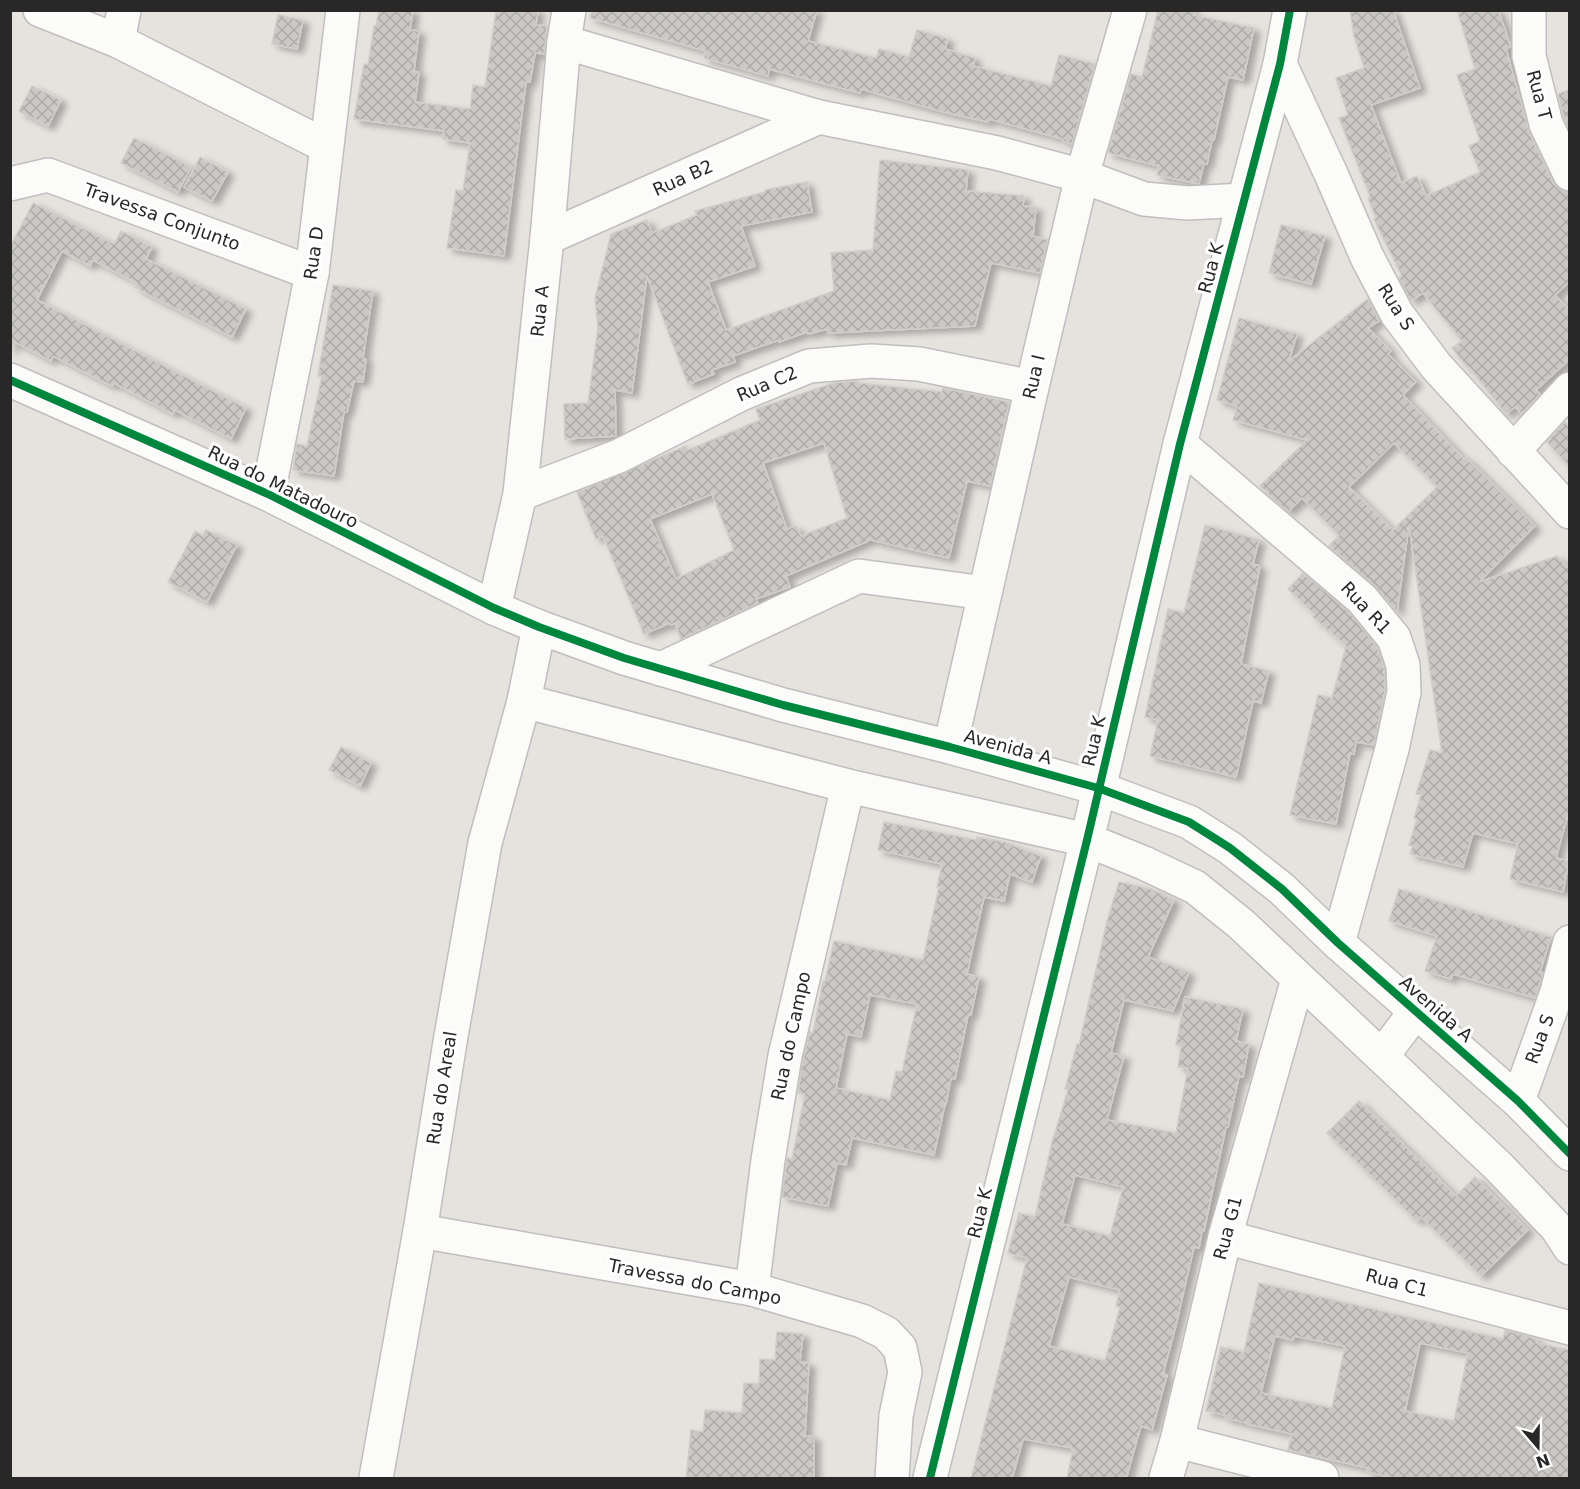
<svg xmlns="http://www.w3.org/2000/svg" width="1580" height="1489" font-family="'DejaVu Sans',sans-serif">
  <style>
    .building { fill: url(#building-cross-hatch); stroke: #d1ceca; stroke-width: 1.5; fill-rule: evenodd; filter: url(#shadow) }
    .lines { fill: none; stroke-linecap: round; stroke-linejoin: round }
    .street-casing { stroke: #c0bebf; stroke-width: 36 }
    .street { stroke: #fbfbfa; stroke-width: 33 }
    .cycleway-casing { stroke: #fff; stroke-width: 11 }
    .cycleway { stroke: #00873e; stroke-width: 8 }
    .labels { text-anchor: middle; stroke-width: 6; stroke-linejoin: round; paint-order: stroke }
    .street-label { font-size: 18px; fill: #282828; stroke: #fff }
  </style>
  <defs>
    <pattern id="building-cross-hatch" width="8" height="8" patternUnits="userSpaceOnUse" patternTransform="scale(1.5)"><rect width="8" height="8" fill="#cbc8c5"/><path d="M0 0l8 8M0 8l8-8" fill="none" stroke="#aeaca9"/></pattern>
    <filter id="shadow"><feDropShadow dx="6" dy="4" stdDeviation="3" flood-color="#0004"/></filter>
  </defs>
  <rect width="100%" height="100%" fill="#e6e2de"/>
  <g class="building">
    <polygon points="379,10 413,10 410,30 419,31 414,71 419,72 415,102 470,109 473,85 485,87 496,10 538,10 536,25 547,26 544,54 535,53 530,82 526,82 504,256 447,248 456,190 463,191 470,143 443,139 444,131 354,119 364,64 368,65 374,26 376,26"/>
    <polygon points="592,10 817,10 808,41 876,58 879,49 909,57 917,30 948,39 945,49 975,58 973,66 1051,86 1059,55 1095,64 1072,144 1063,141 1063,139 989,119 988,122 944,112 861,89 860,93 769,69 768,76 704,58 706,51 590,18"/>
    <polygon points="1158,10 1194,10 1193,15 1254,28 1243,80 1228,77 1214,140 1212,140 1207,164 1204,163 1199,184 1157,175 1159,166 1108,153 1131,74 1142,77"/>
    <polygon points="1350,10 1393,10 1420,88 1371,105 1401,183 1417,176 1426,196 1480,172 1469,146 1480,141 1457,75 1475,69 1457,10 1498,10 1510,44 1510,47 1506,49 1529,132 1553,183 1560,190 1569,193 1569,282 1555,295 1569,310 1569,360 1536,390 1540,394 1522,414 1515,407 1506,414 1469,367 1468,368 1452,348 1462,341 1423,293 1411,301 1399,278 1402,276 1374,219 1376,218 1368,198 1370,196 1339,118 1348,115 1336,78 1364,68 1354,36"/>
    <polygon points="278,15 303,20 297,49 272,44"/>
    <polygon points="32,86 61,100 48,126 19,111"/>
    <polygon points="1569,90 1569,130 1564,118 1558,94"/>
    <polygon points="134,138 191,167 178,192 121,163"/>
    <polygon points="200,157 228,172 212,201 184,187"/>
    <polygon points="880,160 968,170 966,191 1024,196 1023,206 1036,207 1033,236 1047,240 1040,273 991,263 975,326 828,333 827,329 808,334 807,332 779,342 779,340 733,356 735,362 712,370 714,374 688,384 647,276 632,393 615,390 616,436 565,439 564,404 588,403 598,327 595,298 611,234 647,220 652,233 697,215 695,211 765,192 765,190 807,182 812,212 741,226 755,266 708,282 726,330 834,291 831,253 873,250"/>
    <polygon points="33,203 114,244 121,231 152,247 146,259 246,309 232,337 149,295 135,287 137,283 93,260 90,266 62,251 37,300 246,408 231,439 175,410 173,414 114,383 112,386 53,356 51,361 15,342 10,350 10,247"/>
    <polygon points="1281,225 1325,236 1311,284 1269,273"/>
    <polygon points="333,285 373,291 363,358 366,359 363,382 354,381 347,412 344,412 334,476 293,470 297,444 307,446 322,376 318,376"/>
    <path d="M 1368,299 L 1379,321 L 1368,328 L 1391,351 L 1388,354 L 1416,382 L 1403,395 L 1465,460 L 1466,458 L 1535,526 L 1479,582 L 1557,556 L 1569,569 L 1569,811 L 1556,858 L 1569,861 L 1563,892 L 1510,879 L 1518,844 L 1473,833 L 1463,867 L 1410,854 L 1413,846 L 1409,845 L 1417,819 L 1414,818 L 1421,795 L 1416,794 L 1430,750 L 1442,753 L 1409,525 L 1397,612 L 1374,585 L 1329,546 L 1339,535 L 1302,498 L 1288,512 L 1260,486 L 1307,440 L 1233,420 L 1237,406 L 1217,400 L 1239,318 L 1297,334 L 1289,361 ZM 1394,443 L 1437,487 L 1393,530 L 1349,487 Z"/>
    <path d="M 858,381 L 859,383 L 942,392 L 943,388 L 948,389 L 1009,402 L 990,486 L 967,481 L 949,558 L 867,539 L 868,541 L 786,576 L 790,587 L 756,599 L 758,603 L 681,639 L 675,623 L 671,625 L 670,623 L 644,634 L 603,536 L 596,539 L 577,492 L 686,446 L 688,450 L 760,420 L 756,409 L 834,383 ZM 824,443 L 847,518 L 801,536 L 796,526 L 787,529 L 763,463 ZM 712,494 L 734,550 L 676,579 L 650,519 Z"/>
    <polygon points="1565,422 1569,427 1569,466 1547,442"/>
    <polygon points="1205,525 1259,540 1253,564 1260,566 1241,664 1269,671 1261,703 1253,701 1236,777 1150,756 1158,720 1145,717 1168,609 1184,613"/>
    <polygon points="206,530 237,545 207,602 168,582 195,531 203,536"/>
    <polygon points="1303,573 1349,612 1377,647 1384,668 1385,690 1374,745 1356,742 1354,754 1350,753 1336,824 1290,815 1318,695 1332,698 1346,646 1313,617 1315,615 1288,589"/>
    <polygon points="341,747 371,763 360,786 329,770"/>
    <path d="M 884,822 L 976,840 L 977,837 L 1004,842 L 1041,856 L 1032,882 L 1010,874 L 1004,901 L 984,897 L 967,974 L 979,977 L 971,1015 L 968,1015 L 955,1079 L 951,1078 L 946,1104 L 945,1104 L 934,1155 L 852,1138 L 846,1165 L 837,1163 L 828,1206 L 782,1197 L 787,1158 L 792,1159 L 805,1094 L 798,1093 L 803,1060 L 810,1032 L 813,1033 L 823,981 L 825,981 L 834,941 L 923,960 L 939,887 L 937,887 L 942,864 L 878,850 ZM 870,995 L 917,1004 L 902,1072 L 896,1071 L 890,1100 L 836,1088 L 847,1034 L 861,1037 Z"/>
    <path d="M 1119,882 L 1151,889 L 1174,900 L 1148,957 L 1189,972 L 1173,1011 L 1124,1000 L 1111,1053 L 1124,1056 L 1107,1120 L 1176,1133 L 1188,1068 L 1178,1067 L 1181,1046 L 1176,1045 L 1185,997 L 1243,1009 L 1236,1041 L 1249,1044 L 1243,1077 L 1239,1076 L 1228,1127 L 1226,1127 L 1204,1231 L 1202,1231 L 1199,1248 L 1194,1247 L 1176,1325 L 1163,1374 L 1167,1375 L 1152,1430 L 1141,1426 L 1126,1479 L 1067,1479 L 1073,1448 L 1023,1439 L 1012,1479 L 971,1479 L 1027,1258 L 1008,1253 L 1019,1213 L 1035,1217 L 1052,1142 L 1068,1090 L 1065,1089 L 1077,1044 L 1079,1045 L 1107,921 ZM 1075,1175 L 1123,1187 L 1110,1236 L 1062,1224 ZM 1069,1277 L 1120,1290 L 1116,1306 L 1120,1307 L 1105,1361 L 1049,1346 Z"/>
    <polygon points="1399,889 1551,937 1540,972 1543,973 1535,998 1453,974 1451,979 1425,971 1437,936 1389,921"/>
    <polygon points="1359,1101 1456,1196 1475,1177 1528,1230 1481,1276 1421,1217 1417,1221 1327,1133"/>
    <path d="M 1259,1283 L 1503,1339 L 1505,1330 L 1537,1339 L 1536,1343 L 1569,1350 L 1569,1479 L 1398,1479 L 1367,1472 L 1368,1468 L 1288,1450 L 1292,1434 L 1247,1424 L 1247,1423 L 1225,1418 L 1225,1415 L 1206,1411 L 1221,1347 L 1244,1352 ZM 1275,1336 L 1293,1340 L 1294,1336 L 1345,1346 L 1332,1408 L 1261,1393 ZM 1420,1343 L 1468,1353 L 1454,1421 L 1405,1411 Z"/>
    <polygon points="777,1332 803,1334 800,1362 809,1363 805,1436 814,1436 814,1479 686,1479 691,1430 703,1432 705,1410 742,1413 744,1383 759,1384 760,1359 775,1360"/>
  </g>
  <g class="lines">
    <g class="street-casing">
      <g id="street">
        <polyline points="40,10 118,41 326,146"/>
        <polyline points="1529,10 1529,56 1546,124 1570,174"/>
        <polyline points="118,41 124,10"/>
        <polyline points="564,42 819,117"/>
        <polyline points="1280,64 1331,174 1367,257 1397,314 1436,366 1570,512"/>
        <polyline points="10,184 48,175 312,273"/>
        <polyline points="547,238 819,117 997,153 1082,176 1144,199 1188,203 1244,200"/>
        <polyline points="10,380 268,494 494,608 539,627 624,658 783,705 950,747 1098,788 1189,822 1230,848 1282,889 1338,943 1518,1101 1570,1154"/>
        <polyline points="1180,444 1362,599 1394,638 1403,665 1404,692 1392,749 1338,943"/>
        <polyline points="1513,451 1570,389"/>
        <polyline points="268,494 312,273 343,10"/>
        <polyline points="520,494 619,456 741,394 809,366 871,361 919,364 1032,387"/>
        <polyline points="494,608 520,494 547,238 564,42 569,10"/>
        <polyline points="661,669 859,576 985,593"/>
        <polyline points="524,701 848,786 1087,840 1144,863 1195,887 1241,924 1500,1168 1557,1228 1570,1248"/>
        <polyline points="950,747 1032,387 1082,176 1130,10"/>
        <polyline points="1382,1056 1416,1011"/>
        <polyline points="1518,1101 1557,992 1570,942"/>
        <polyline points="420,1231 752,1289 862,1321 886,1333 900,1348 905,1372 896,1416 892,1478"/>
        <polyline points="1225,1237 1570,1328"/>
        <polyline points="752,1289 768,1160 785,1056 848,786"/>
        <polyline points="1177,1441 1322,1478"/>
        <polyline points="376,1478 420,1231 450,1042 485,843 524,701 539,627"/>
        <polyline points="930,1478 1087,840 1180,444 1280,64 1290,10"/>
        <polyline points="1166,1478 1177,1441 1225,1237 1298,979"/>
      </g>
    </g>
    <use href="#street" class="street"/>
    <g class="cycleway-casing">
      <g id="cycleway">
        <polyline points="10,380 268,494 494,608 539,627 624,658 783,705 950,747 1098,788 1189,822 1230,848 1282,889 1338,943 1518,1101 1570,1154"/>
        <polyline points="930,1478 1087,840 1180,444 1280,64 1290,10"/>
      </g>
    </g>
    <use href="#cycleway" class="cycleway"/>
  </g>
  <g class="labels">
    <g class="street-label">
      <text transform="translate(1539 95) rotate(75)" y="6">Rua T</text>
      <text transform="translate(683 178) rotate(-24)" y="6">Rua B2</text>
      <text transform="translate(162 217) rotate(20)" y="6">Travessa Conjunto</text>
      <text transform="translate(314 253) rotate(-82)" y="6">Rua D</text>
      <text transform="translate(1211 268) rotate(-75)" y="6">Rua K</text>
      <text transform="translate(1396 307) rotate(58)" y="6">Rua S</text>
      <text transform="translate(540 311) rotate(-84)" y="6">Rua A</text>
      <text transform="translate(1034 377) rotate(-77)" y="6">Rua I</text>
      <text transform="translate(767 384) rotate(-23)" y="6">Rua C2</text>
      <text transform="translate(283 487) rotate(26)" y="6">Rua do Matadouro</text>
      <text transform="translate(1366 608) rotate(47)" y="6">Rua R1</text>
      <text transform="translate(1094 741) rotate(-77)" y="6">Rua K</text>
      <text transform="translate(1008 747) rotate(15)" y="6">Avenida A</text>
      <text transform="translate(1436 1009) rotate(41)" y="6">Avenida A</text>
      <text transform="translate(791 1036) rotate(-78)" y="6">Rua do Campo</text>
      <text transform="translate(1540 1039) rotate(-70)" y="6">Rua S</text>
      <text transform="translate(442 1088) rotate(-81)" y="6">Rua do Areal</text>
      <text transform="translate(980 1213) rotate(-76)" y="6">Rua K</text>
      <text transform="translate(1228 1228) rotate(-75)" y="6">Rua G1</text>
      <text transform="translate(695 1282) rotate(11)" y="6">Travessa do Campo</text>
      <text transform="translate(1397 1283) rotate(15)" y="6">Rua C1</text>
    </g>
  </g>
  <rect width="1580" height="1489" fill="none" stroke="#282828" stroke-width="24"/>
  <g transform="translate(1538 1447) rotate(160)" stroke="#ffffff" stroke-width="4.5" paint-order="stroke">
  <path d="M0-4.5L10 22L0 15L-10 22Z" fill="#282828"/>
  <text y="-9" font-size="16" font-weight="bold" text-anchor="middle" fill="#282828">N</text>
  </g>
</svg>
